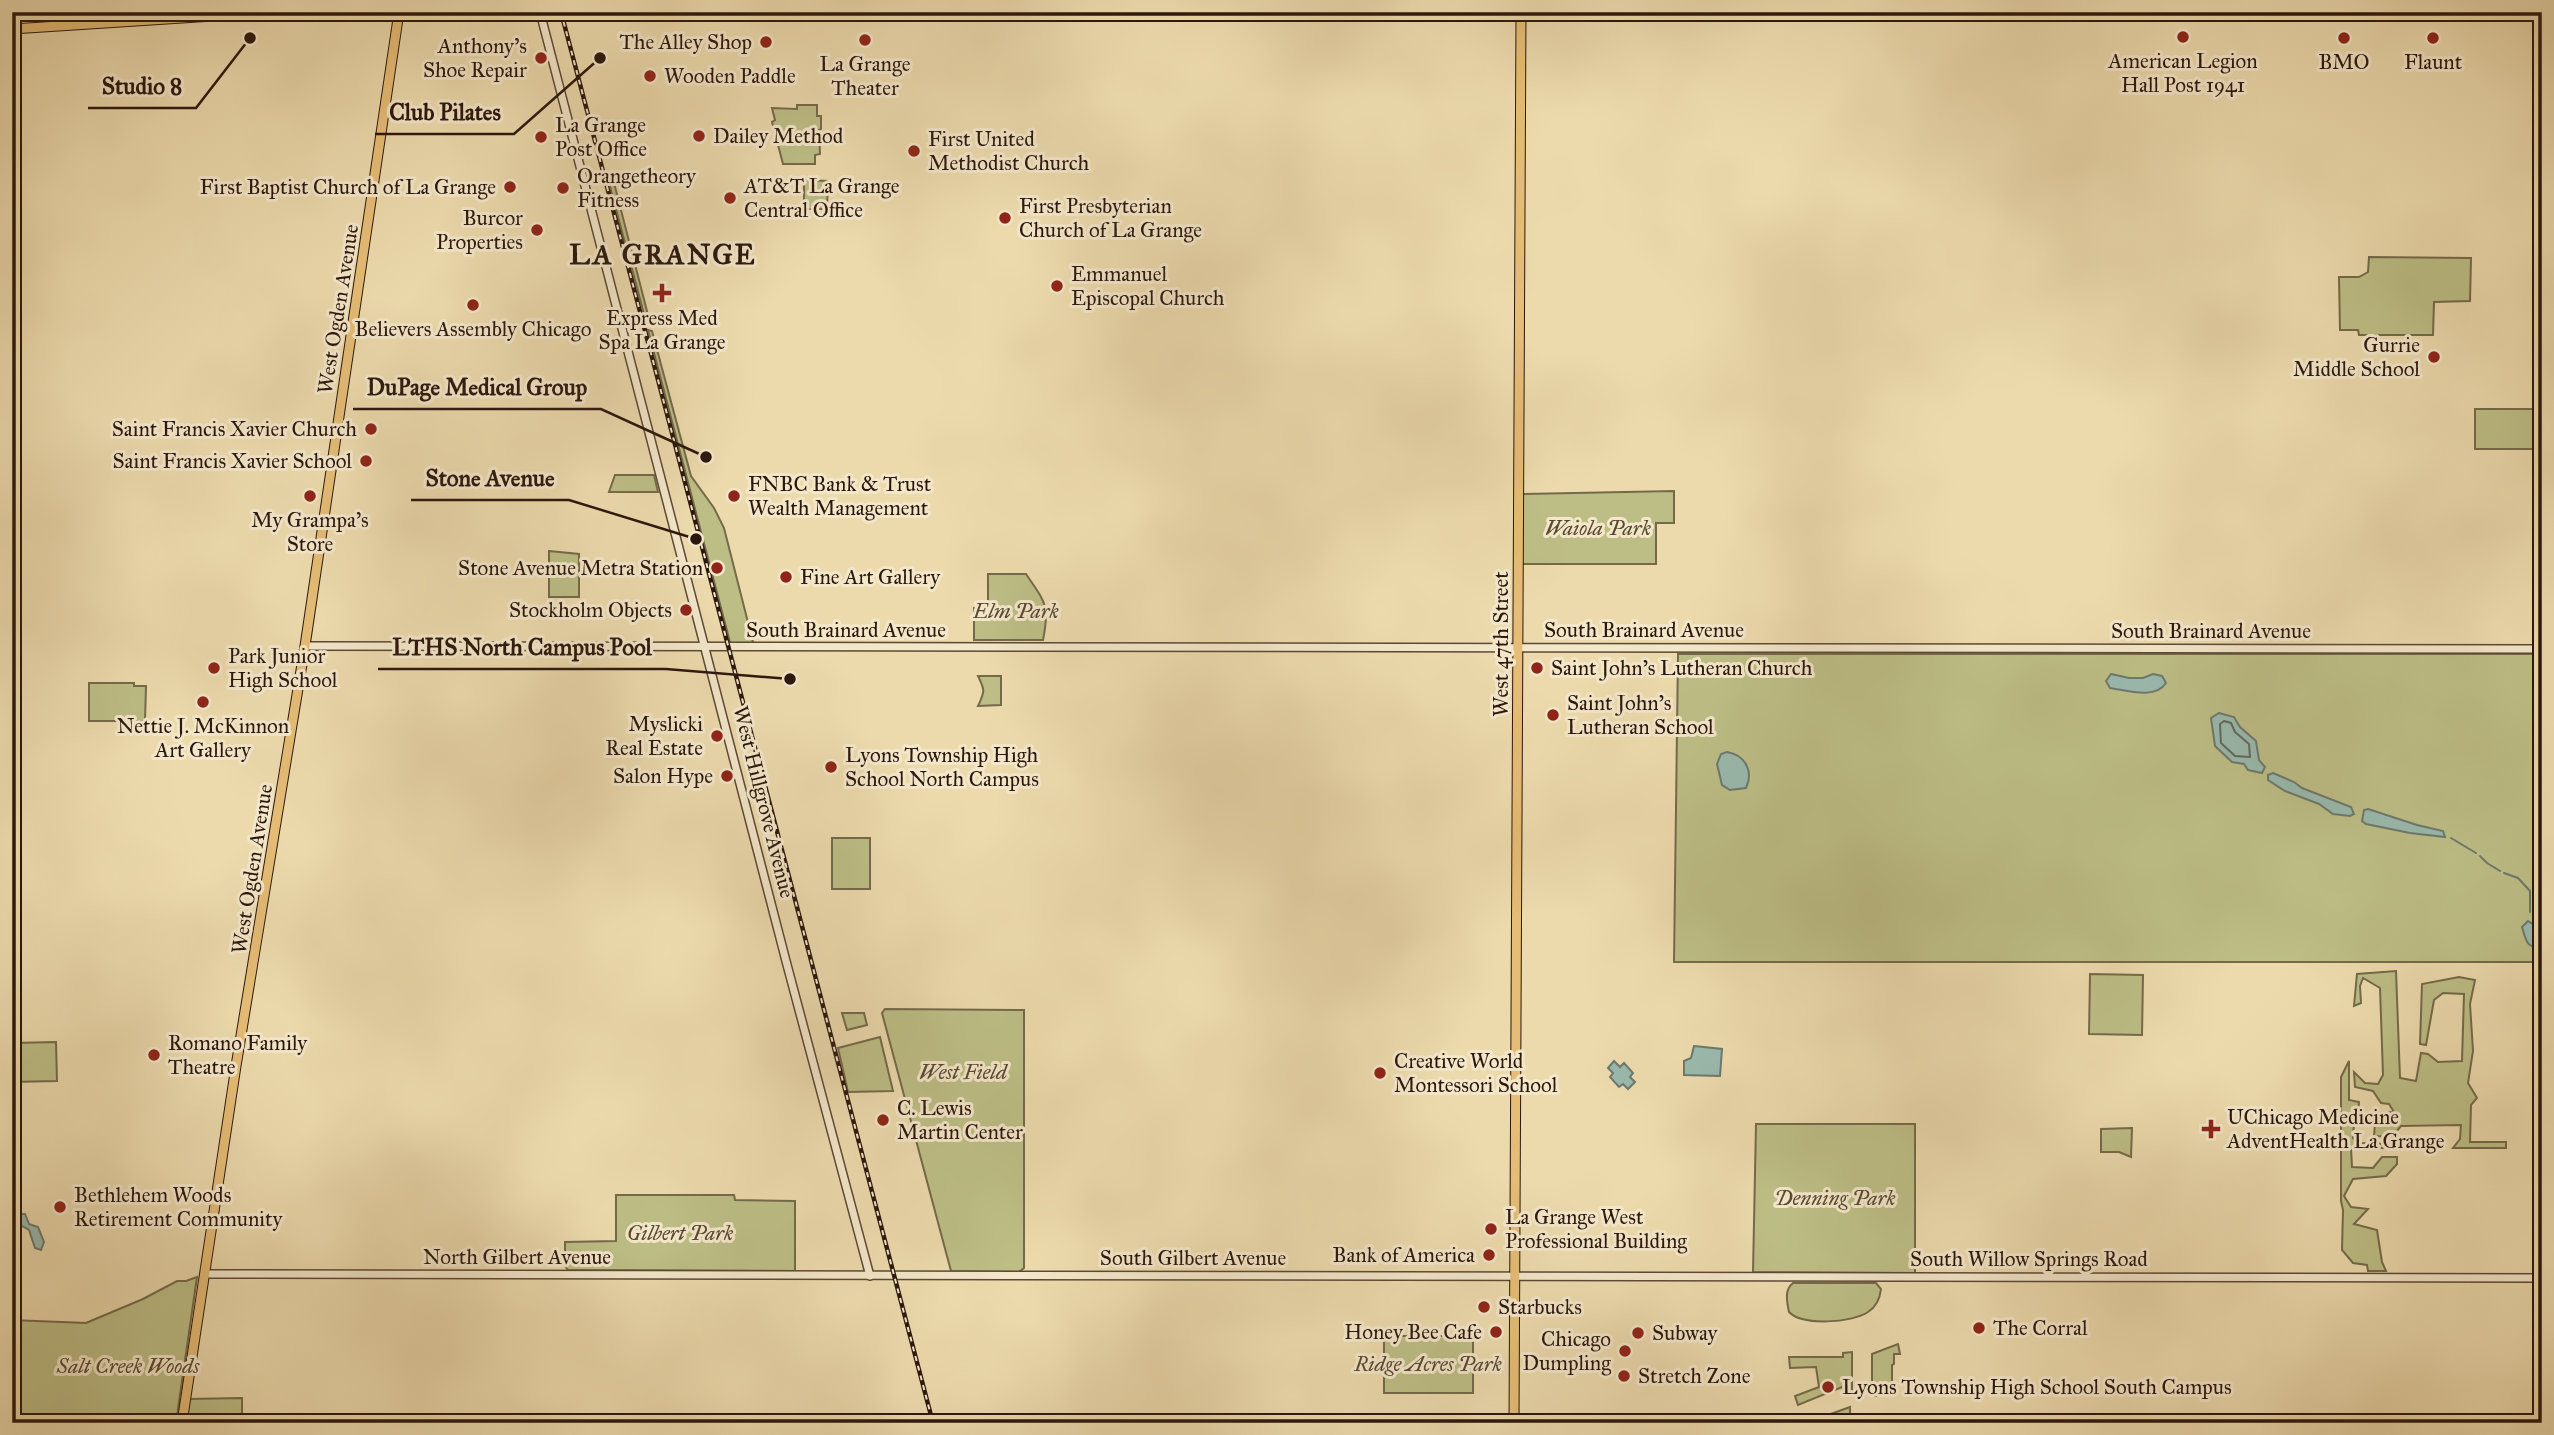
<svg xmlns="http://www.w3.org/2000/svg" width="2554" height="1435" font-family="'IM FELL Great Primer',serif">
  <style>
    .green { fill: #bdbe86; stroke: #746a4a; stroke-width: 2 }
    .water { fill: #99baae; stroke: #6d796e; stroke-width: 2 }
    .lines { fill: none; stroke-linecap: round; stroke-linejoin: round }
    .shore { stroke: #62685e; stroke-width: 2 }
    .stream { stroke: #6d796e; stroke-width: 2 }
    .minor-casing { stroke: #5c4835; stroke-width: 10 }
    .major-casing { stroke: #2c170d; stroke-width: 11 }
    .minor { stroke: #f3e7ca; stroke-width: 7 }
    .major { stroke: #e6bd76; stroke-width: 9 }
    .rail-casing { stroke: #2c170d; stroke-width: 4.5 }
    .rail { stroke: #f3e7ca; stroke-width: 2; stroke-dasharray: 5; stroke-linecap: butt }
    .poi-dot { fill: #8f2418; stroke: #f3e7ca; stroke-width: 2.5 }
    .labels { text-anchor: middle; stroke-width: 6; stroke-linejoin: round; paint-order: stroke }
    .poi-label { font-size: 21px; fill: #2c170d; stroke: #f3e7ca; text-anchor: start }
    .street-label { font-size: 21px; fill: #2c170d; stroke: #f3e7ca }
    .park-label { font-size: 21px; font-style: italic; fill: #584931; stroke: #f3e7ca }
    .district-label { font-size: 28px; font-weight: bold; letter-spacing: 2px; fill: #2c170d; stroke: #f3e7ca }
    .leader { fill: none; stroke: #2c170d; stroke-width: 2.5 }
    .callout-dot { fill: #2c170d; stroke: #f3e7ca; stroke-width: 2.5 }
    .callout-label { font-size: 23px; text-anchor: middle; font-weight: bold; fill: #2c170d; stroke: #f3e7ca; stroke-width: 6; stroke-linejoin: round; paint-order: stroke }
  </style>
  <rect width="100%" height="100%" fill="#ecdaad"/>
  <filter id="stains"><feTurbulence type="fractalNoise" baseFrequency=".00286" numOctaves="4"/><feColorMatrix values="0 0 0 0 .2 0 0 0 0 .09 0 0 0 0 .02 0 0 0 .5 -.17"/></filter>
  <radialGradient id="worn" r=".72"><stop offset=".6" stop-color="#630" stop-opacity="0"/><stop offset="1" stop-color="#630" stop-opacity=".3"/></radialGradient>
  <g class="green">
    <polygon points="797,105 817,105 817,116 821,116 821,129 819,130 820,154 815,155 815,164 783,164 772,122 775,120 772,108 797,109"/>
    <polygon points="608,179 613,179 648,315 644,314"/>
    <polygon points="804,180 828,181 827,209 804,209"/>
    <polygon points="2369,257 2471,258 2470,301 2434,302 2433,335 2359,335 2358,330 2340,330 2339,277 2359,277 2368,272"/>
    <polygon points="648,330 652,331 691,476 714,508 724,528 754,646 731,646"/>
    <rect x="2475" y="409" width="67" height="40"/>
    <polygon points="615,475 654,475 658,492 609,492"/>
    <polygon points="1674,491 1674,523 1656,523 1656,564 1522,564 1523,494"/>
    <polygon points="549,551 579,554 579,597 549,597"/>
    <path d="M 988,574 L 1026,574 C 1045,602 1050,605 1043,640 L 974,640 L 974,608 L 988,607 Z"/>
    <polygon points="1678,654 2542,654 2542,962 1674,962"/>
    <path d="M 978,676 L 1001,676 L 1001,705 L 978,706 C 985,691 985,690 978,676 Z"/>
    <polygon points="89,683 134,683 134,686 146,686 145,721 89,721"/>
    <rect x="832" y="838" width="38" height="51"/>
    <polygon points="2396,971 2400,1078 2416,1081 2421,1053 2428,1054 2438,1062 2462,1061 2464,994 2443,993 2434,1000 2426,1045 2420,1044 2422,984 2459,977 2475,980 2470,1004 2473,1051 2468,1083 2477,1098 2471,1105 2470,1142 2506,1142 2506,1148 2453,1148 2460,1139 2461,1125 2401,1126 2392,1137 2374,1136 2375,1123 2354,1122 2353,1138 2358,1143 2390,1144 2397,1148 2351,1148 2352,1167 2373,1168 2382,1157 2397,1157 2397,1164 2386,1176 2353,1179 2344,1196 2351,1207 2368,1209 2354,1224 2377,1230 2382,1262 2386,1271 2368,1271 2367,1265 2353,1263 2342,1250 2343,1210 2341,1201 2341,1077 2349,1061 2349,1100 2359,1102 2358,1114 2372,1118 2376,1113 2394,1112 2389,1104 2381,1103 2373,1091 2355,1087 2354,1072 2365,1083 2378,1084 2383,1075 2380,988 2363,978 2360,986 2361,1003 2354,1006 2357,974"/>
    <polygon points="2090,974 2143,975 2142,1035 2089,1034"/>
    <polygon points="885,1009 1024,1010 1024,1268 1019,1272 951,1271 882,1013"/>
    <polygon points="842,1013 864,1013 867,1025 847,1030"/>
    <polygon points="880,1037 893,1091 848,1092 838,1048"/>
    <polygon points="56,1042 57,1081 12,1082 12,1043"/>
    <polygon points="1756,1124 1915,1124 1915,1273 1753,1272"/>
    <polygon points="2132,1128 2131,1157 2119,1152 2101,1152 2101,1129"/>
    <polygon points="616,1195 734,1195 735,1200 795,1201 795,1271 568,1270 565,1266 565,1242 616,1241"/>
    <polygon points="197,1277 176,1423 12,1423 12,1320 86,1323 143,1299 177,1281 186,1281"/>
    <path d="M 1793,1283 L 1876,1283 L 1881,1289 C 1880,1298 1876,1307 1868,1312 C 1852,1323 1802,1326 1789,1312 C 1787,1302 1784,1290 1793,1283 Z"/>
    <rect x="1384" y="1336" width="89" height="57"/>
    <polygon points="1898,1344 1900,1354 1894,1354 1894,1364 1892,1365 1892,1392 1878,1392 1878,1396 1872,1396 1872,1354"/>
    <polygon points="1852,1352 1852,1392 1844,1392 1842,1387 1798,1405 1795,1396 1819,1387 1816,1367 1790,1368 1789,1357 1843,1357 1843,1353"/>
    <polygon points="242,1398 242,1423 184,1423 187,1399"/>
    <polygon points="1850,1407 1850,1423 1806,1423"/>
  </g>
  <g class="water">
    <path d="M 2111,674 L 2129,678 L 2143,678 L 2153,674 L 2162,676 L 2166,683 C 2155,700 2126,690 2110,688 L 2106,681 Z"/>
    <polygon points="2219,713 2234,717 2240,727 2256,741 2259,760 2265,767 2262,773 2248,770 2244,764 2232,762 2215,746 2211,718"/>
    <path d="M 1727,752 C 1745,755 1754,771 1746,788 L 1730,790 L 1722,785 L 1717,764 L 1721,754 Z"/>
    <polygon points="2273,773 2294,782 2302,788 2351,807 2354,814 2350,816 2333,814 2319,804 2285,791 2268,780 2268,775"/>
    <polygon points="2368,809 2417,825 2443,831 2445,837 2410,833 2366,824 2362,821 2364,810"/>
    <path d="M 2528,921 L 2542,930 L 2542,950 C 2525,945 2527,943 2522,927 Z"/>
    <polygon points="1694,1046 1722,1049 1720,1076 1684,1075 1684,1061 1691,1058"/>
    <polygon points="1614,1061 1620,1067 1624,1063 1633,1073 1630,1077 1635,1082 1628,1089 1623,1084 1619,1087 1610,1077 1613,1073 1608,1068"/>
    <polygon points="17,1214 25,1214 29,1224 38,1227 44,1242 41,1250 35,1248 29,1230 22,1226 12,1226 12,1216"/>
  </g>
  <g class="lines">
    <polygon class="shore" points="2224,721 2231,723 2235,732 2249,744 2250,757 2235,756 2221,743 2220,724"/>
    <g class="stream">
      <polyline points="2451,838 2476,853"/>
      <polyline points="2480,856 2487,863 2500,871"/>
      <polyline points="2504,873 2518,878 2530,891 2530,912"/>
    </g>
    <g class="minor-casing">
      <g id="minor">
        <polyline points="540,12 786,961 870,1276"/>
        <polyline points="305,646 2542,649"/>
        <polyline points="205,1274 2542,1278"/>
      </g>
    </g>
    <g class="major-casing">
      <g id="major">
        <polyline points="12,29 275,12"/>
        <polyline points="182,1423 236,1066 305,646 399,12"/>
        <polyline points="1514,1423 1521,12"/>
      </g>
    </g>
    <use href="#minor" class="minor"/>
    <use href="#major" class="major"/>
    <g class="rail-casing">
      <polyline id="rail" points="561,12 933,1423"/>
    </g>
    <use href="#rail" class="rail"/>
  </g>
  <g class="poi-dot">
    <circle cx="2183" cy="37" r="7"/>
    <circle cx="2344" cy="38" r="7"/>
    <circle cx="2433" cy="38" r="7"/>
    <circle cx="865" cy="40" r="7"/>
    <circle cx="766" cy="42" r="7"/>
    <circle cx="541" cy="58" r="7"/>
    <circle cx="650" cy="76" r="7"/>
    <circle cx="699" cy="136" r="7"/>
    <circle cx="541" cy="137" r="7"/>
    <circle cx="914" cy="151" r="7"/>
    <circle cx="510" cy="187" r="7"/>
    <circle cx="563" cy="188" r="7"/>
    <circle cx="730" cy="198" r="7"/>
    <circle cx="1005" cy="218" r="7"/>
    <circle cx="537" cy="230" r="7"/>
    <circle cx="1057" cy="286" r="7"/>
    <path d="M658.5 282.5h7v7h7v7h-7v7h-7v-7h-7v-7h7z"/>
    <circle cx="473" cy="305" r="7"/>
    <circle cx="2434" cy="357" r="7"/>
    <circle cx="371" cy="429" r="7"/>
    <circle cx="366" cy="461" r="7"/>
    <circle cx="310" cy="496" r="7"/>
    <circle cx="734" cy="496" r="7"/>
    <circle cx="717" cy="568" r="7"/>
    <circle cx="786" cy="577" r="7"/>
    <circle cx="686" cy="610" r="7"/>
    <circle cx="214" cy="668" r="7"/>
    <circle cx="1537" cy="668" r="7"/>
    <circle cx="203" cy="702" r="7"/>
    <circle cx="1553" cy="715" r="7"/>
    <circle cx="717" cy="736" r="7"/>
    <circle cx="831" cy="767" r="7"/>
    <circle cx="727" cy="776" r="7"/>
    <circle cx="154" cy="1055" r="7"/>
    <circle cx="1380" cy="1073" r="7"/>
    <circle cx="883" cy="1120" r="7"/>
    <path d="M2207.5 1118.5h7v7h7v7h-7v7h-7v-7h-7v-7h7z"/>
    <circle cx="60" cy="1207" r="7"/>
    <circle cx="1491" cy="1229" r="7"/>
    <circle cx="1489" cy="1255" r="7"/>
    <circle cx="1484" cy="1307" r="7"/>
    <circle cx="1979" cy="1328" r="7"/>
    <circle cx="1496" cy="1332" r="7"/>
    <circle cx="1638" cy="1333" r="7"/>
    <circle cx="1625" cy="1351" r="7"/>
    <circle cx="1624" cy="1376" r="7"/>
    <circle cx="1828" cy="1387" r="7"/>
  </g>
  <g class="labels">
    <g class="poi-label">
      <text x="752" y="49" text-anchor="end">The Alley Shop</text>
      <text x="527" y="53" text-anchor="end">Anthony's<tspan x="527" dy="24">Shoe Repair</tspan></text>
      <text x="2183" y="68" text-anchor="middle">American Legion<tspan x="2183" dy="24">Hall Post 1941</tspan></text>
      <text x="2344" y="69" text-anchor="middle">BMO</text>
      <text x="2433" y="69" text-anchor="middle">Flaunt</text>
      <text x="865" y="71" text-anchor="middle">La Grange<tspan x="865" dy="24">Theater</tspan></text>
      <text x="664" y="83">Wooden Paddle</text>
      <text x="555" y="132">La Grange<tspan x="555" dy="24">Post Office</tspan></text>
      <text x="713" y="143">Dailey Method</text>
      <text x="928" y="146">First United<tspan x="928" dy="24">Methodist Church</tspan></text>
      <text x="577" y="183">Orangetheory<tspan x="577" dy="24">Fitness</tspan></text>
      <text x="744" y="193">AT&amp;T La Grange<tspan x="744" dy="24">Central Office</tspan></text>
      <text x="496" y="194" text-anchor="end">First Baptist Church of La Grange</text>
      <text x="1019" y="213">First Presbyterian<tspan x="1019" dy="24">Church of La Grange</tspan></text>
      <text x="523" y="225" text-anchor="end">Burcor<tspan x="523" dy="24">Properties</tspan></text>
      <text x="1071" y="281">Emmanuel<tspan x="1071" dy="24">Episcopal Church</tspan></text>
      <text x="662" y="325" text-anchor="middle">Express Med<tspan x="662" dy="24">Spa La Grange</tspan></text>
      <text x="473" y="336" text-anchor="middle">Believers Assembly Chicago</text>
      <text x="2420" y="352" text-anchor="end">Gurrie<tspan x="2420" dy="24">Middle School</tspan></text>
      <text x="357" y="436" text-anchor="end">Saint Francis Xavier Church</text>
      <text x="352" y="468" text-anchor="end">Saint Francis Xavier School</text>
      <text x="748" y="491">FNBC Bank &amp; Trust<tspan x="748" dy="24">Wealth Management</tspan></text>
      <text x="310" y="527" text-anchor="middle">My Grampa's<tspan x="310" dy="24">Store</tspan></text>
      <text x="703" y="575" text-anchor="end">Stone Avenue Metra Station</text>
      <text x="800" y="584">Fine Art Gallery</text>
      <text x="672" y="617" text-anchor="end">Stockholm Objects</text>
      <text x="228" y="663">Park Junior<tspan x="228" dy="24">High School</tspan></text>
      <text x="1551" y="675">Saint John's Lutheran Church</text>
      <text x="1567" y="710">Saint John's<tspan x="1567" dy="24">Lutheran School</tspan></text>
      <text x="703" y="731" text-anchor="end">Myslicki<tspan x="703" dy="24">Real Estate</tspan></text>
      <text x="203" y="733" text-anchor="middle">Nettie J. McKinnon<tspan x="203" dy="24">Art Gallery</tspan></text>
      <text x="845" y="762">Lyons Township High<tspan x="845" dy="24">School North Campus</tspan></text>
      <text x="713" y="783" text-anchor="end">Salon Hype</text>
      <text x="168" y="1050">Romano Family<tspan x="168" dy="24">Theatre</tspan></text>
      <text x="1394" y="1068">Creative World<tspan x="1394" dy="24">Montessori School</tspan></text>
      <text x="897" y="1115">C. Lewis<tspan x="897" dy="24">Martin Center</tspan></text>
      <text x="2227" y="1124">UChicago Medicine<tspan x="2227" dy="24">AdventHealth La Grange</tspan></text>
      <text x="74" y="1202">Bethlehem Woods<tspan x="74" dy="24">Retirement Community</tspan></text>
      <text x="1505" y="1224">La Grange West<tspan x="1505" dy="24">Professional Building</tspan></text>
      <text x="1475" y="1262" text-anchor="end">Bank of America</text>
      <text x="1498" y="1314">Starbucks</text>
      <text x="1993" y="1335">The Corral</text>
      <text x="1482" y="1339" text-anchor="end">Honey Bee Cafe</text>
      <text x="1652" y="1340">Subway</text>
      <text x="1611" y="1346" text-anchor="end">Chicago<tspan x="1611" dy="24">Dumpling</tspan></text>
      <text x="1638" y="1383">Stretch Zone</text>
      <text x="1842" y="1394">Lyons Township High School South Campus</text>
    </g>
    <g class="street-label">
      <text transform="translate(338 309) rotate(-81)" y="7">West Ogden Avenue</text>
      <text x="846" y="637">South Brainard Avenue</text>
      <text x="1644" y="637">South Brainard Avenue</text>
      <text x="2211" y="638">South Brainard Avenue</text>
      <text transform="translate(1501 644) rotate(-90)" y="7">West 47th Street</text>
      <text transform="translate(764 802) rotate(76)" y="7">West Hillgrove Avenue</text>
      <text transform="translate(252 869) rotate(-81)" y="7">West Ogden Avenue</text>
      <text x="517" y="1264">North Gilbert Avenue</text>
      <text x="1193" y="1265">South Gilbert Avenue</text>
      <text x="2029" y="1266">South Willow Springs Road</text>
    </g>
    <g class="park-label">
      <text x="1598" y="535">Waiola Park</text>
      <text x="1016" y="618">Elm Park</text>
      <text x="963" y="1079">West Field</text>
      <text x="1835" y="1205">Denning Park</text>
      <text x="680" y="1240">Gilbert Park</text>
      <text x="1428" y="1371">Ridge Acres Park</text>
      <text x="128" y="1373">Salt Creek Woods</text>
    </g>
    <g class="district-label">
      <text x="663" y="264">LA GRANGE</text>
    </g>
  </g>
  <path class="leader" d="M250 38L196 108H88M600 58L514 134H375M706 457L601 409H353M696 539L569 500H411M790 679L666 669H378"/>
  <g class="callout-dot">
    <circle cx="250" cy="38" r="7"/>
    <circle cx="600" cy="58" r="7"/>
    <circle cx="706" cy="457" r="7"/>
    <circle cx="696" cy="539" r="7"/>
    <circle cx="790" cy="679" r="7"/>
  </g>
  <g class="callout-label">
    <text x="142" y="94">Studio 8</text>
    <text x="445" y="120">Club Pilates</text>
    <text x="477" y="395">DuPage Medical Group</text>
    <text x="490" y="486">Stone Avenue</text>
    <text x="522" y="655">LTHS North Campus Pool</text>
  </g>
  <rect width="2554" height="1435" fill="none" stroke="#ecdaad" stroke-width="42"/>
  <rect x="14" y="14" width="2526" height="1407" fill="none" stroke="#2c170d" stroke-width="3.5"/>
  <rect x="21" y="21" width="2512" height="1393" fill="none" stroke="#2c170d" stroke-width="2"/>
  <rect width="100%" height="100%" filter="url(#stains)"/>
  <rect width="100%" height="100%" fill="url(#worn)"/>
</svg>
